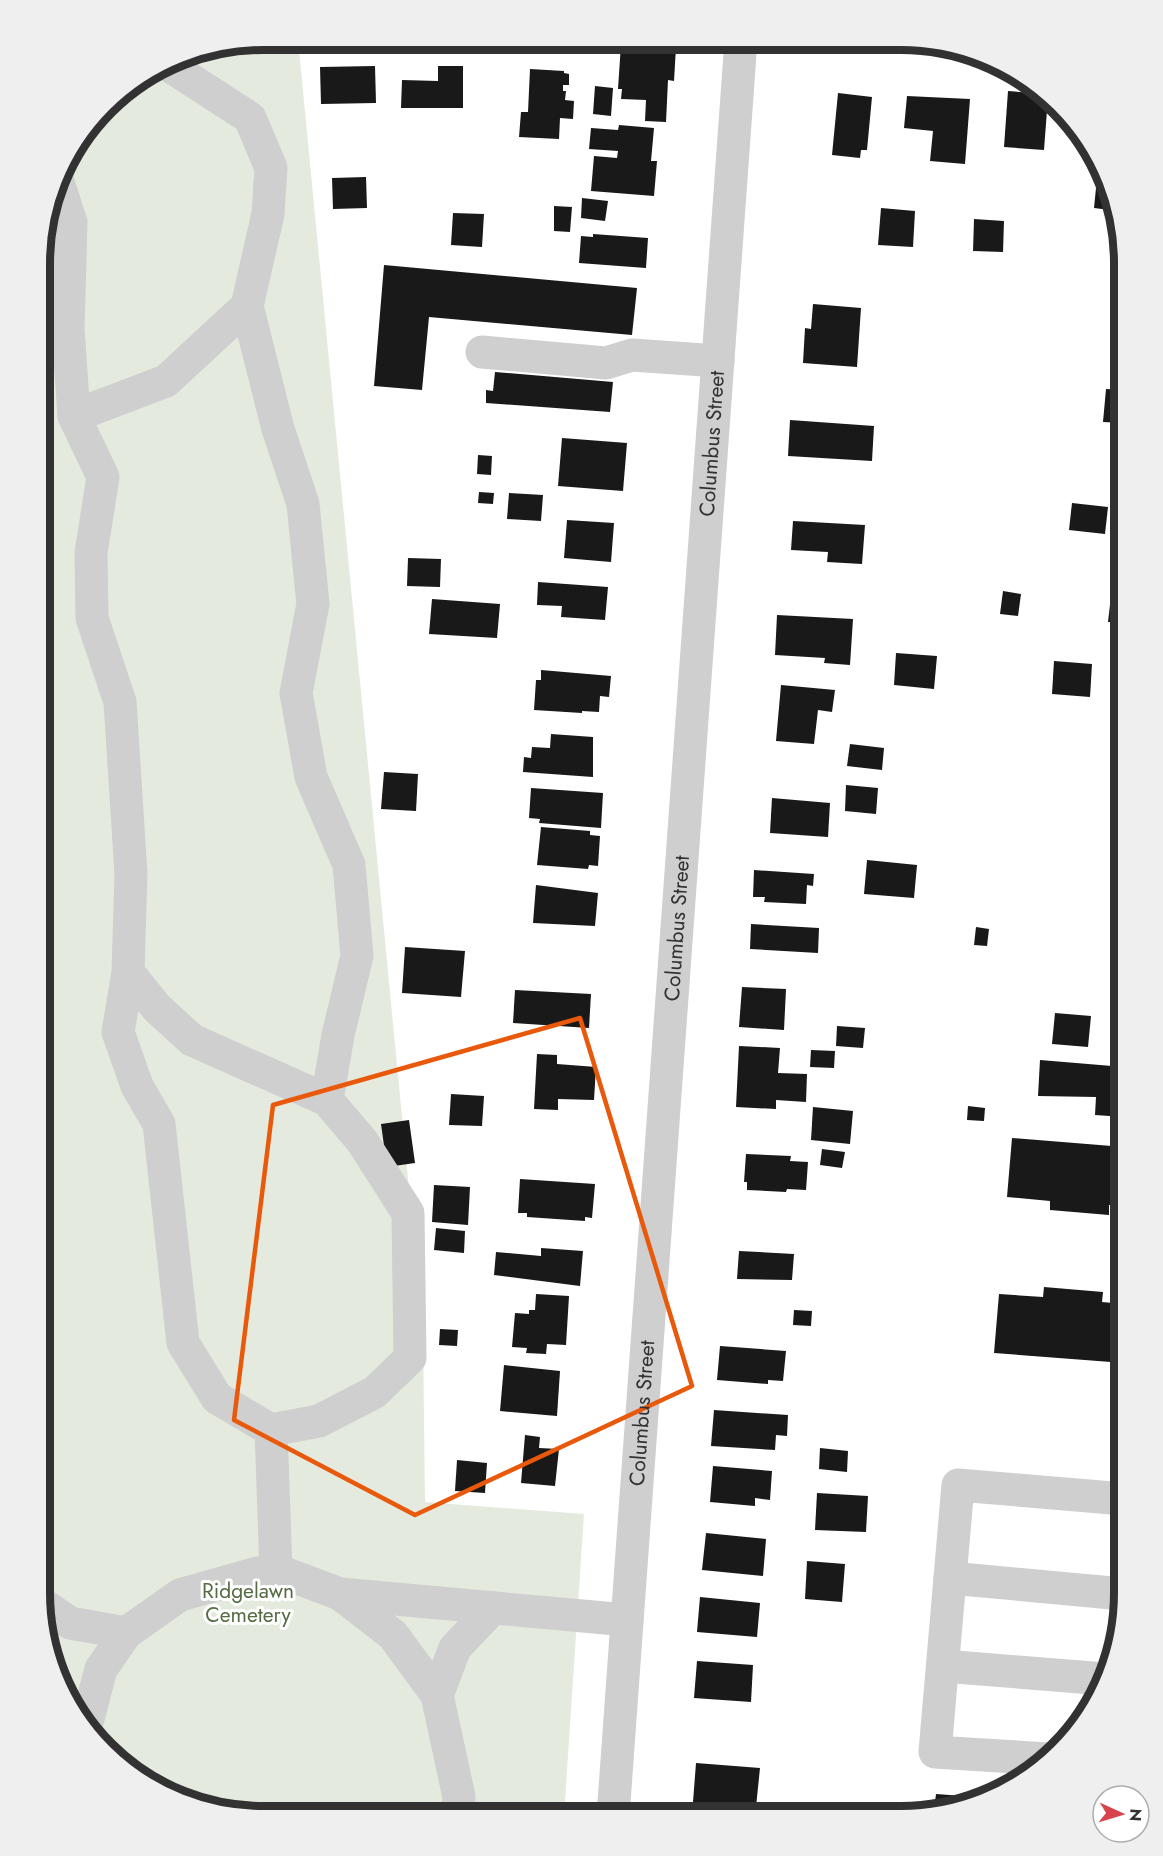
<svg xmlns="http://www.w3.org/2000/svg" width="1163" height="1856" font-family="Jost,sans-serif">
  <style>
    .green { fill: #e5eade }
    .building { fill: #191919 }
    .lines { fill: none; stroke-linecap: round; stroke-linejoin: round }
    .minor { stroke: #cfcfcf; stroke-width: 33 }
    .marked { fill: none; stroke: #e8590c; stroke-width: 4.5; stroke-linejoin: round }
    .labels { text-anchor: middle; stroke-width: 6; stroke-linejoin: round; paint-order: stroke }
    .street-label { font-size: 21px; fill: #323232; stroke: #fff }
    .park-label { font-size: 21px; fill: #556b41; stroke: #fff }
    .rim { fill: none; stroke: #323232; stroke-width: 8 }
  </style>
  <rect width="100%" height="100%" fill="#fff"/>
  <polygon class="green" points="262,39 298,39 423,1334 425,1502 584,1514 564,1816 234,1815 177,1800 126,1771 85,1729 56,1679 39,1594 41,234 62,163 115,95 177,56"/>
  <g class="building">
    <polygon points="621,44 676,47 674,81 668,80 666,122 645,121 646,100 621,99 622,89 618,89"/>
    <polygon points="375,66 376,103 321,104 320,67"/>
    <polygon points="438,66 463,66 463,108 401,108 402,80 438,81"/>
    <polygon points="530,69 564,71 564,73 569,74 569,85 563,85 563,91 566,91 565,100 574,101 573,119 560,118 559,139 519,137 521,112 528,112"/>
    <polygon points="595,86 613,88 611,116 593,114"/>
    <polygon points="1008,91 1046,94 1048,97 1044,150 1004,147"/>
    <polygon points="838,93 872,97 867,150 861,150 860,158 832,155"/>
    <polygon points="907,96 970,99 965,164 930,161 933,131 904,128"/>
    <polygon points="619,125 654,128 651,161 657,161 654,196 591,191 594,156 617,158 618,151 589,149 591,128 618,130"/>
    <polygon points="1103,169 1107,177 1112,203 1110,210 1094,208 1097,178 1102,178"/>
    <polygon points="366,177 367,208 333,209 332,178"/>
    <polygon points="582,198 608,201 605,221 581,218"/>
    <polygon points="554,206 572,207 570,232 554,231"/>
    <polygon points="881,208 915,211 913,247 878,245"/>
    <polygon points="453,213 484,214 482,247 451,245"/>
    <polygon points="974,219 1004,221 1003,252 973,251"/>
    <polygon points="593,234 648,238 646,268 579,263 581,236 593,237"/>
    <polygon points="384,265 637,288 632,335 429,317 422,390 374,386"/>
    <polygon points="813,304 861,308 857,367 803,363 805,328 811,329"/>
    <polygon points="495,372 613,382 610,412 486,403 486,390 493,391"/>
    <polygon points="1106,389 1124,390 1124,423 1103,422"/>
    <polygon points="790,420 874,426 872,461 788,456"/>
    <polygon points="562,438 627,443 623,491 558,486"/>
    <polygon points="478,455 492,456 491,475 477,474"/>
    <polygon points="479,492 494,493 493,504 478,503"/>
    <polygon points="509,493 543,495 541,521 507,519"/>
    <polygon points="1072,503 1108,507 1105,534 1069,530"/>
    <polygon points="567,520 614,523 611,562 564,558"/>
    <polygon points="793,521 865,525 862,564 827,562 828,552 791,550"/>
    <polygon points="408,558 441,559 440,587 407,586"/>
    <polygon points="538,582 608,587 605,620 561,617 562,606 537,605"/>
    <polygon points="1003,591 1021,594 1018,616 1000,614"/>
    <polygon points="1111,596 1124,597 1124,623 1108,622"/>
    <polygon points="432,599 500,604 497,638 429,634"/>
    <polygon points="777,615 853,619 850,665 824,663 825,658 775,655"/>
    <polygon points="896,653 937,656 934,689 894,685"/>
    <polygon points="1054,661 1092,664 1090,697 1052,694"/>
    <polygon points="541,670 611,676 609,697 600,696 599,712 582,711 582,713 534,710 536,680 541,680"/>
    <polygon points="781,685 835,690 832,712 818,710 814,744 776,741"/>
    <polygon points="551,734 593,737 593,777 523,772 524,757 531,758 532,747 550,748"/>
    <polygon points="850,744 884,748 882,770 847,766"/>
    <polygon points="384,772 418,774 416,811 381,809"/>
    <polygon points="1118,782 1124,782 1124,863 1112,862"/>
    <polygon points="846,785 878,788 876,814 845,811"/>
    <polygon points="531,788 603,793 601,828 539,823 540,819 529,818"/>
    <polygon points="772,798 830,803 828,837 770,833"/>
    <polygon points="541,827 590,831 590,835 600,836 598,866 589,865 588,869 537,865"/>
    <polygon points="867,860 917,865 914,898 864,894"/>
    <polygon points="754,870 814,874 813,886 807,885 806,904 764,902 765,897 753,897"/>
    <polygon points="1119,882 1124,883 1124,905 1117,904"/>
    <polygon points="536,885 598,893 595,926 533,923"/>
    <polygon points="751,924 819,928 818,953 750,949"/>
    <polygon points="976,927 989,929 987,946 974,945"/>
    <polygon points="405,947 465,951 461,997 402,993"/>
    <polygon points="742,987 786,989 784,1030 739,1027"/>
    <polygon points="515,990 591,994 589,1028 513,1023"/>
    <polygon points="1119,1004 1124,1004 1124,1052 1115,1051"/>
    <polygon points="1055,1013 1091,1016 1088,1047 1052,1044"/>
    <polygon points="837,1026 865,1028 863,1048 836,1046"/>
    <polygon points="739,1046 780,1048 778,1073 807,1074 806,1102 776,1100 776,1109 736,1107"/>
    <polygon points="811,1050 835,1051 834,1068 810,1067"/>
    <polygon points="537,1054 557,1055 557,1064 596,1067 594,1100 558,1099 558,1110 534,1109"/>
    <polygon points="1040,1060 1124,1067 1124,1117 1095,1115 1096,1097 1038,1096"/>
    <polygon points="451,1094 484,1096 482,1126 449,1125"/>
    <polygon points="968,1106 985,1108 984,1121 967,1120"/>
    <polygon points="813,1107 853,1111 850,1144 811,1140"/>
    <polygon points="409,1120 415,1163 387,1167 381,1124"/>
    <polygon points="1012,1138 1124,1147 1124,1206 1109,1205 1109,1215 1050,1210 1050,1201 1007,1197"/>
    <polygon points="822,1149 845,1152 842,1168 820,1165"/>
    <polygon points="746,1154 791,1156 790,1161 808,1162 806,1190 787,1189 786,1192 747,1190 747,1182 744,1182"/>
    <polygon points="520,1179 595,1184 592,1218 585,1217 585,1221 527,1217 527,1213 518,1213"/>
    <polygon points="434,1185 470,1187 468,1225 432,1222"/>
    <polygon points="436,1228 465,1231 464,1253 434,1250"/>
    <polygon points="541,1248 583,1251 580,1286 494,1275 496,1252 541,1256"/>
    <polygon points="739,1251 794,1254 792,1280 737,1279"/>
    <polygon points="1044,1287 1103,1292 1102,1302 1124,1304 1124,1363 994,1353 999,1294 1043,1297"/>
    <polygon points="536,1294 569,1296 566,1345 547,1344 546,1354 526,1353 527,1348 512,1347 515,1313 529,1314 529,1310 535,1310"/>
    <polygon points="794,1310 812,1311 811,1326 793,1325"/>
    <polygon points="440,1329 458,1330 457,1346 439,1345"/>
    <polygon points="720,1346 786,1351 783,1381 768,1380 768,1384 717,1380"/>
    <polygon points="504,1365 560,1371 557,1416 500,1411"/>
    <polygon points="714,1410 788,1415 787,1436 776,1435 775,1450 711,1446"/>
    <polygon points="525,1435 540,1437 539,1448 559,1449 555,1486 521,1483"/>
    <polygon points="820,1448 848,1451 847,1472 819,1469"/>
    <polygon points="457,1460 487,1463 485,1493 455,1491"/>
    <polygon points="713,1466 772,1471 770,1500 755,1498 755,1506 710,1502"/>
    <polygon points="817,1493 868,1496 866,1532 815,1530"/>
    <polygon points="706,1533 766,1539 763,1576 702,1570"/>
    <polygon points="807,1561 845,1564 842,1602 805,1599"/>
    <polygon points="700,1597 760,1603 757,1637 697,1632"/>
    <polygon points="697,1661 753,1665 751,1702 694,1698"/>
    <polygon points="696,1763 760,1768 756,1807 693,1802"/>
    <polygon points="936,1794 990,1798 934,1810"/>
  </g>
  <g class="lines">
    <g class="minor">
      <polyline points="165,63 250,118 271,168 268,214 247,306 278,429 303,504 313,604 296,693 311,777 349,865 357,956 338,1035 327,1100"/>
      <polyline points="57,179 71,222 68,329 74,416 103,477 91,553 92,618 120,702 131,874 128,972 118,1032 137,1086 159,1124 183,1343 217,1398 271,1430 319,1421 375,1392 410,1358 408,1213 362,1141 327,1100 192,1040 157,1008 128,972"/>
      <polyline points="482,352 606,363 632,355 718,361"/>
      <polyline points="74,416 166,381 247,306"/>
      <polyline points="271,1430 276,1570"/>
      <polyline points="950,1578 1123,1594"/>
      <polyline points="340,1594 393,1635 437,1695 459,1797 457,1816"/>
      <polyline points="41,1603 70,1623 126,1633"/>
      <polyline points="943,1666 1105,1679"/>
      <polyline points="437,1695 455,1648 493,1608"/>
      <polyline points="85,1730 101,1669 126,1633 180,1595 258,1573 276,1570 340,1594 627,1620"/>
      <polyline points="1048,1759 935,1752 958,1485 1124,1499"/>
      <path id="s1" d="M 613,1816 L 741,40"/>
    </g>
  </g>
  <path class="marked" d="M 580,1018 L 692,1386 L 415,1515 L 234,1420 L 273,1105 Z"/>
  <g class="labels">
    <g class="street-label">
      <text dy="7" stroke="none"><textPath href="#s1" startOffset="1376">Columbus Street</textPath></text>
      <text dy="7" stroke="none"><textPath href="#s1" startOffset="890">Columbus Street</textPath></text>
      <text dy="7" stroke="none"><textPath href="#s1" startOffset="404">Columbus Street</textPath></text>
    </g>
    <g class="park-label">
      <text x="248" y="1598">Ridgelawn<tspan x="248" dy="24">Cemetery</tspan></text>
    </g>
  </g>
  <path d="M0 0H1163V1856H0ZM263 50H901A213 213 0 0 1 1114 263V1593A213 213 0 0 1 901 1806H263A213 213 0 0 1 50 1593V263A213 213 0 0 1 263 50Z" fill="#efefef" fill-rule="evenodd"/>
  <path class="rim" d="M263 50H901A213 213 0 0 1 1114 263V1593A213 213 0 0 1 901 1806H263A213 213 0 0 1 50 1593V263A213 213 0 0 1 263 50Z"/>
  <g transform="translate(1121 1814) rotate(94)"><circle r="28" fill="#ffffff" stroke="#adadad" stroke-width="1.5"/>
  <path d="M0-4.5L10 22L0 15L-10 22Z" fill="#d9434d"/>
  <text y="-9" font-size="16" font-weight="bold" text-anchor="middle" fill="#323232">N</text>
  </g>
</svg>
